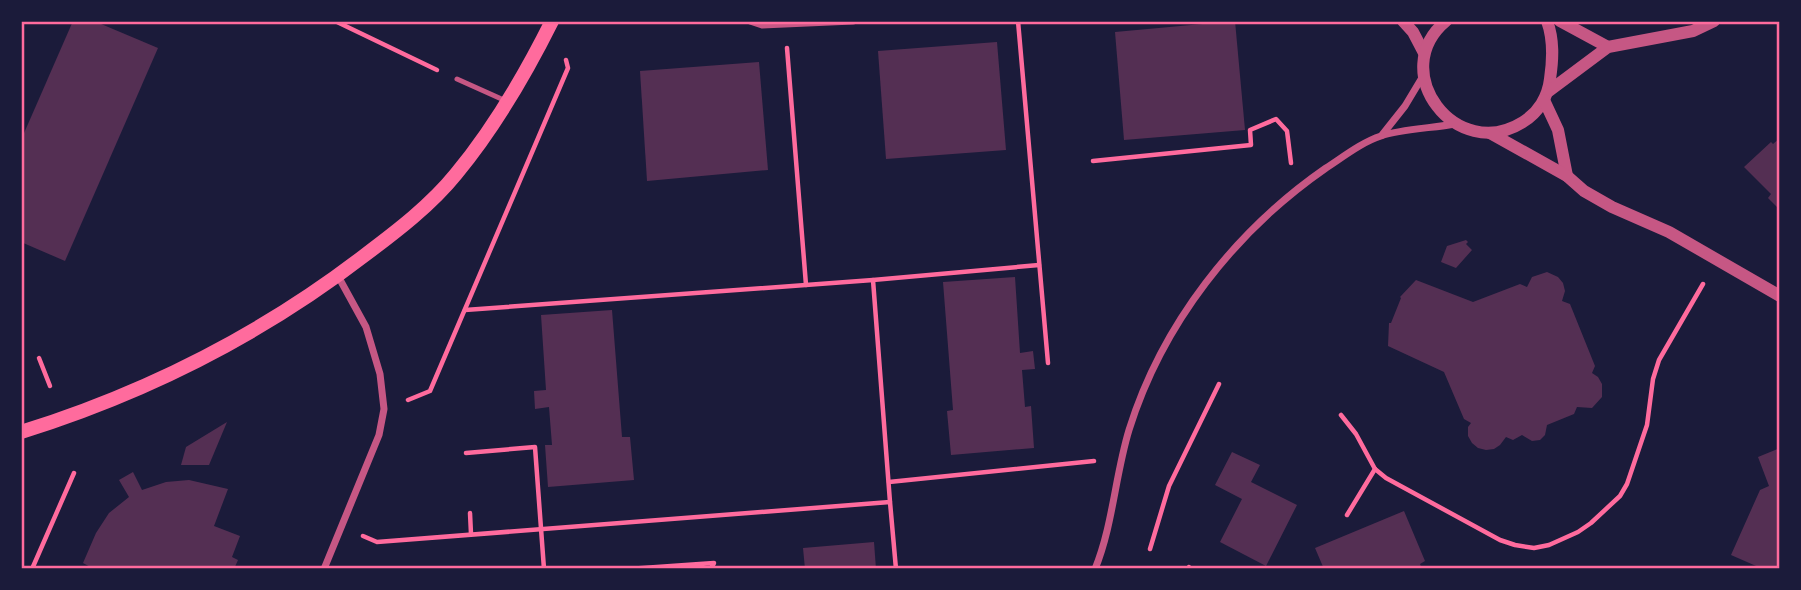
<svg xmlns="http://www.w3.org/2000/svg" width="1801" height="590" font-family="Helvetica,sans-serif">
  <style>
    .building { fill: #542f53 }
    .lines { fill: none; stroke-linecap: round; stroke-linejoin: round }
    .path { stroke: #ff6b9d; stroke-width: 4.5 }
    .service { stroke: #c65784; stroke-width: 5 }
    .minor { stroke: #c65784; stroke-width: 7 }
    .tertiary { stroke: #c65784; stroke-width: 12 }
    .secondary { stroke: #ff6b9d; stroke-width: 14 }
    .neatline { fill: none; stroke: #ff6b9d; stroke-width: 2.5 }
  </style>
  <rect width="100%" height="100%" fill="#1b1b3a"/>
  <g class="building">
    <polygon points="73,21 94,21 158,48 65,261 21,242 21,140"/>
    <polygon points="1235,21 1245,130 1124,140 1115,32"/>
    <polygon points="997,42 1006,150 886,159 878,51"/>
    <polygon points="759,62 768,170 647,181 640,71"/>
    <polygon points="1780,138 1780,210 1768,198 1771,194 1744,167 1771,142 1773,144"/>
    <polygon points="1466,240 1468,242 1466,244 1472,250 1456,268 1441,262 1447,246"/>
    <polygon points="1547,272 1558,277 1563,283 1565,291 1562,301 1570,304 1595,366 1592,373 1598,377 1602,384 1602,397 1592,408 1577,407 1574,414 1547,425 1545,435 1540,440 1532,441 1522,435 1513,440 1506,437 1500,445 1494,449 1486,450 1478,448 1472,443 1468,436 1468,427 1471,423 1464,419 1444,372 1388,346 1389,323 1391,323 1401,298 1400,297 1416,280 1473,302 1520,284 1527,287 1532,277"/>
    <polygon points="1015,277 1020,353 1033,351 1035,369 1022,370 1025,407 1031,406 1034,448 951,455 947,411 953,410 943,282"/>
    <polygon points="612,310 622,437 630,437 634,480 548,487 545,445 552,445 549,407 535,409 534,391 546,390 541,315"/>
    <polygon points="227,422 209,465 181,465 186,447"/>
    <polygon points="1780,448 1780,569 1763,569 1731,555 1760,490 1769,486 1758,457"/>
    <polygon points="1232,452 1260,465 1251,482 1297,505 1266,566 1220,542 1242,499 1215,485"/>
    <polygon points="133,472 142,490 166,482 189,480 228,489 214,526 240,536 232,557 238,560 234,569 94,569 83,563 96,533 109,513 129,497 119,480"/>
    <polygon points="1404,511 1425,561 1420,564 1422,569 1324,569 1315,548"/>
    <polygon points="874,542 876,569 805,569 803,548"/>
  </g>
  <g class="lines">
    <g class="path">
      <polyline points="335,21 437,70"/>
      <polyline points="1018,21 1048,363"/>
      <polyline points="787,48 806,285"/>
      <polyline points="1093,161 1251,145 1250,130 1276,119 1287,131 1291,163"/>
      <polyline points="873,280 890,502"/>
      <polyline points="465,310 873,280 1039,265"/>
      <polyline points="39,358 50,386"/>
      <polyline points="408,400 430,391 568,68 566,60"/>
      <polyline points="1341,415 1356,434 1375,469 1386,478 1500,540 1515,545 1534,548 1549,545 1578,532 1591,523 1620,496 1627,484 1647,425 1653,379 1659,360 1703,284"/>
      <polyline points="466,453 535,447 544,569"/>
      <polyline points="889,482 1094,461"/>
      <polyline points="470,513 471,534"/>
      <polyline points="1347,515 1375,469"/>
      <polyline points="363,536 377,542 890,502 896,569"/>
      <polyline points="1150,549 1169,486 1219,384"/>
      <polyline points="32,569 74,473"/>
      <polyline points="628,569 714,563 711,569"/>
      <polyline points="1188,569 1189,567"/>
    </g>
    <polyline class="service" points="457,79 506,101"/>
    <g class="minor">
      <polyline points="750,21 762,25 853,21"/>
      <polyline points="1382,135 1405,106 1423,76"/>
      <polyline points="324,569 379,435 384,409 380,374 366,327 338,276"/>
      <path d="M 1095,569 C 1113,525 1115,476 1129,430 C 1162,324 1235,231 1326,168 C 1343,157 1362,142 1381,136 C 1400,129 1434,128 1455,124"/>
    </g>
    <g class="tertiary">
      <polyline points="1403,21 1413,32 1424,53"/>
      <path d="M 1446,21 C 1386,71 1456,164 1523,122 C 1538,113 1548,97 1550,79 C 1553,59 1554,40 1547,21"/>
      <polyline points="1560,21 1608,47"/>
      <polyline points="1549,91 1608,47 1693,31 1714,21"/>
      <polyline points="1544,100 1558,130 1567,176"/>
      <polyline points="1490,133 1567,176 1584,191 1612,207 1669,232 1780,296"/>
    </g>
    <path class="secondary" d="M 21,432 C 146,393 261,335 365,255 C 397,231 431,205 456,174 C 495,127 525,75 552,21"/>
  </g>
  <rect width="1801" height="590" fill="none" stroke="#1b1b3a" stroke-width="46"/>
  <rect x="23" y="23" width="1755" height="544" class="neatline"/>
</svg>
